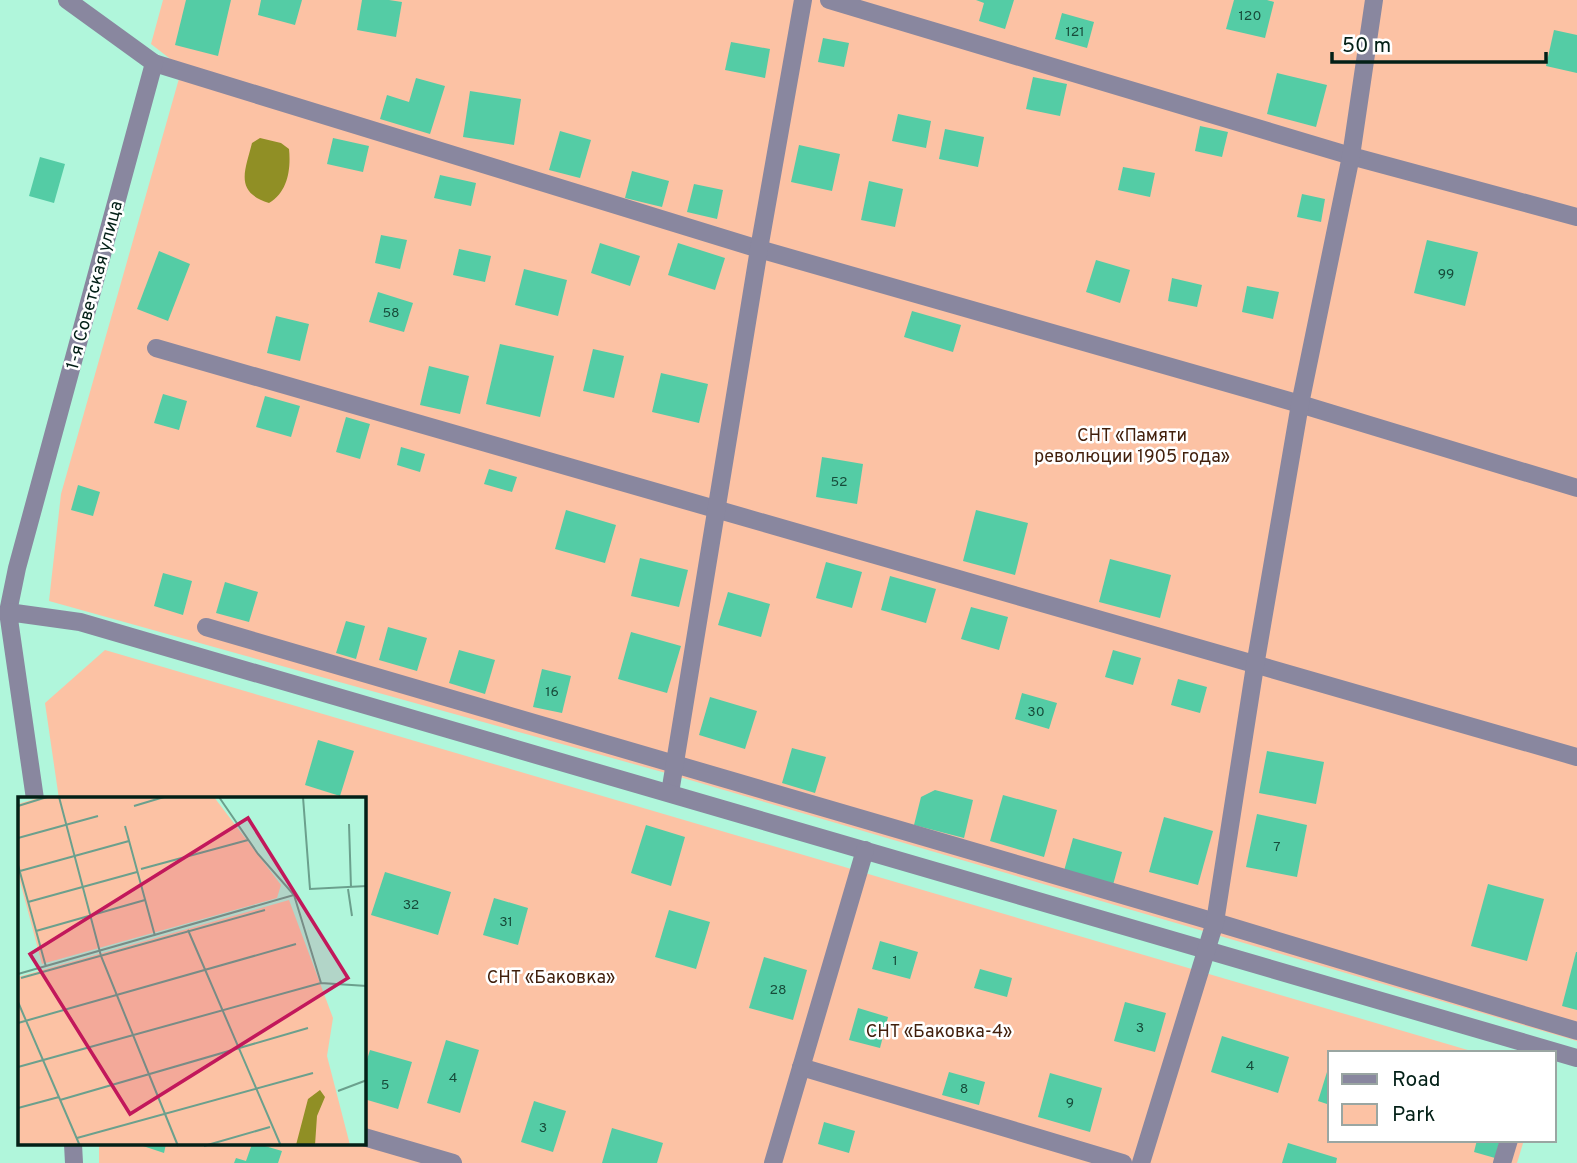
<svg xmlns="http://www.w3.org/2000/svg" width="1577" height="1163" font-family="Overpass,sans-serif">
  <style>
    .green { fill: #fcc2a4 }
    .water { fill: #908f25 }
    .building { fill: #54cca5 }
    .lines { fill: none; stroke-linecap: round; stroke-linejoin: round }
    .minor { stroke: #89879f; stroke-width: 18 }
    .labels { text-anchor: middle; stroke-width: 5; stroke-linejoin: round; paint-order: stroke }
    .number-label { font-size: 14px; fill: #174b3a }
    .street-label { font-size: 18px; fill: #032017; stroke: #fff }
    .park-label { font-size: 18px; fill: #411f0b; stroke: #fff }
    .inset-road { fill: none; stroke: #6ba08d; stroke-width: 2 }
    .view { fill: #c2185b; fill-opacity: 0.15; stroke: #c2185b; stroke-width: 3.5 }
    .inset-edge { fill: none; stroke: #032017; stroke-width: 3.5 }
  </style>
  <rect width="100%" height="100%" fill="#b0f6db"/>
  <g class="green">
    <polygon points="163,0 1577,0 1577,1041 673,775 49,601 61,494 182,68 151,44"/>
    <polygon points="105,650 1478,1053 1330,1053 1330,1140 1524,1140 1517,1163 99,1163 99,1144 364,1144 364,799 59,799 45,703"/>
  </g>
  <path class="water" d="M 260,138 L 281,143 L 289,149 C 291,169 288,192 269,203 C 234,192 245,171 252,143 Z"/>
  <g class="building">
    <polygon points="186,0 231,0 218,56 175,45"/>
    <polygon points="261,0 302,0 295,25 258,15"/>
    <polygon points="362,0 389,0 402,2 396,37 357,30"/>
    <polygon points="976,0 1014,0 1005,29 979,21 984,3"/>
    <polygon points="1234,0 1267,0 1274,2 1265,38 1226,29"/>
    <polygon points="1062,13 1094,22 1087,48 1055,39"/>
    <polygon points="1554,30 1577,35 1577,73 1546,66"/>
    <polygon points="823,38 849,43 844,67 818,62"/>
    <polygon points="731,42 770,49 765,78 725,70"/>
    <polygon points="1277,73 1327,85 1316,127 1267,114"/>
    <polygon points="1033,77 1067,84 1060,116 1026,109"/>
    <polygon points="416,78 445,86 430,134 380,119 387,95 409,102"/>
    <polygon points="470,91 521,99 514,145 463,137"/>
    <polygon points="898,114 931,121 926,148 892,141"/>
    <polygon points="1200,126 1228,132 1222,157 1195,151"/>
    <polygon points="945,129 984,137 978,167 939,159"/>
    <polygon points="560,131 591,140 580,178 549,170"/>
    <polygon points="333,138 369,146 363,172 327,164"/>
    <polygon points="799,145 840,154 832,191 791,182"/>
    <polygon points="40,157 65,164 54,203 29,196"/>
    <polygon points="1123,167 1155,173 1150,197 1118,190"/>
    <polygon points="632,171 669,181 662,207 625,198"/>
    <polygon points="440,175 476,183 471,206 434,198"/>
    <polygon points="869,181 903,189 895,227 861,220"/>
    <polygon points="694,184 723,190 717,219 687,212"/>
    <polygon points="1302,194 1325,199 1321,222 1297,217"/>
    <polygon points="381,235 407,240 400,269 375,263"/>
    <polygon points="1427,240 1478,252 1465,306 1414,293"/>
    <polygon points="600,243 640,256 630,286 591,273"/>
    <polygon points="678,243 725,258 715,290 668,275"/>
    <polygon points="459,249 491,256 485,282 453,275"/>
    <polygon points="159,251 190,264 168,321 137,309"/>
    <polygon points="1096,260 1130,270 1120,303 1086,292"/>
    <polygon points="524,269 567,280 558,316 515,305"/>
    <polygon points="1172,278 1202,285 1197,307 1168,301"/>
    <polygon points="1247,286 1279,292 1273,319 1242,312"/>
    <polygon points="378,292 413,303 404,332 369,322"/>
    <polygon points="912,311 961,325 953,352 904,337"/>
    <polygon points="276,316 309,324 300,361 267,353"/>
    <polygon points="500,344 554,356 540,417 486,404"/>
    <polygon points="593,349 624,356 614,398 583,391"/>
    <polygon points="429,366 469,376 460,414 420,405"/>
    <polygon points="661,373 708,384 699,423 652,412"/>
    <polygon points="163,394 187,401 179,430 154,423"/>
    <polygon points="265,396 300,406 291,437 256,427"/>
    <polygon points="346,417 370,424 360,459 336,452"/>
    <polygon points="401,447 425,454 420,472 397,465"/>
    <polygon points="822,457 863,464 857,504 816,497"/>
    <polygon points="489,469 517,477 512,492 484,484"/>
    <polygon points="78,485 100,492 93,516 71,510"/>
    <polygon points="566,510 616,525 605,563 555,549"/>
    <polygon points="976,510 1028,523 1015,575 963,561"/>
    <polygon points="640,558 688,570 679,607 631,596"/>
    <polygon points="1110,559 1171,575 1160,618 1099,602"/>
    <polygon points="826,562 862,572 852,608 816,598"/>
    <polygon points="163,573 192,581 183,615 154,606"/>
    <polygon points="890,576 936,589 926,623 881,610"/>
    <polygon points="225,582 258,592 249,622 216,613"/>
    <polygon points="728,592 770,604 761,637 718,625"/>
    <polygon points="971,607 1008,617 999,650 961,639"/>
    <polygon points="346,621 365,626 356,659 336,653"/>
    <polygon points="388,627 427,638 417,671 379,660"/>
    <polygon points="631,632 681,646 667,693 618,679"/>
    <polygon points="459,650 495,660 485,694 449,683"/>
    <polygon points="1113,650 1141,658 1133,685 1105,677"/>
    <polygon points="542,669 571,676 562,713 533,707"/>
    <polygon points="1178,679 1207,687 1200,713 1171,705"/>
    <polygon points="1022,693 1057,703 1049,729 1015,719"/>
    <polygon points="710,697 757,711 745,749 699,735"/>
    <polygon points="318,740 354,751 340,796 305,785"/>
    <polygon points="792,748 826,757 815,793 782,783"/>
    <polygon points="1267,751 1324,762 1316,804 1259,793"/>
    <polygon points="935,790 973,800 964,838 914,825 921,797"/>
    <polygon points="1003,795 1057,810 1044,857 990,841"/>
    <polygon points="1257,814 1307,825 1297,877 1246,867"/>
    <polygon points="1164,817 1213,831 1198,885 1149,872"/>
    <polygon points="646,825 685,837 671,886 631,873"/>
    <polygon points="1073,838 1122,852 1113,885 1064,871"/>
    <polygon points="385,872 451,892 438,935 371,915"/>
    <polygon points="1488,884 1544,899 1527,961 1471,946"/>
    <polygon points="494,898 528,908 518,945 483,935"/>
    <polygon points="669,910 710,922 696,969 655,957"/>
    <polygon points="880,941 918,952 910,979 872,969"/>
    <polygon points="1576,952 1577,952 1577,1010 1562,1006"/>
    <polygon points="764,957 807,970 793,1020 749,1008"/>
    <polygon points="980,969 1012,978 1007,997 974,988"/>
    <polygon points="1125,1002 1166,1013 1155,1052 1114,1041"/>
    <polygon points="858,1008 888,1017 880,1048 849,1040"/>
    <polygon points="1222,1036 1289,1057 1278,1093 1211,1072"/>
    <polygon points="446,1040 479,1050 460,1113 427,1103"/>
    <polygon points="370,1050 412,1062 398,1109 364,1099 364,1069"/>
    <polygon points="949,1072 985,1082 979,1105 942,1095"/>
    <polygon points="1327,1072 1330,1073 1330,1105 1318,1101"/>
    <polygon points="1050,1073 1102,1088 1090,1132 1038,1117"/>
    <polygon points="534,1101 566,1111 553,1152 521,1142"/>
    <polygon points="824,1122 855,1131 849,1153 818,1144"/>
    <polygon points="612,1128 663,1143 657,1163 602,1163"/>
    <polygon points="1477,1140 1500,1140 1495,1158 1474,1152"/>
    <polygon points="1288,1143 1337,1158 1336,1163 1282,1163"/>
    <polygon points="137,1144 166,1144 164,1153"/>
    <polygon points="252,1144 258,1144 282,1151 278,1163 234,1163 236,1158 246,1161"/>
  </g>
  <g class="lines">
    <g class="minor">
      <polyline points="829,0 1351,156 1577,217"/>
      <polyline points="154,63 759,249 1300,404 1577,488"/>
      <path d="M 156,348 C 630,484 1103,623 1577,757"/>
      <polyline points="8,612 17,568 154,63 67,0"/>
      <polyline points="206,627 1215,922 1577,1031"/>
      <polyline points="670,793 759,249 803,0"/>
      <polyline points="35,799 8,612 80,622 1577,1058"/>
      <polyline points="801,1067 1123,1163"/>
      <polyline points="364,1137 453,1163"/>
      <polyline points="73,1144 74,1163"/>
      <polyline points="773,1163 865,850"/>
      <polyline points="1141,1163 1215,922 1255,666 1300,404 1351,156 1374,0"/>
      <polyline points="1502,1163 1509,1140"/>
    </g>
  </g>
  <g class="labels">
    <g class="number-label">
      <text x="1250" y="20">120</text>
      <text x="1075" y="36">121</text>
      <text x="1446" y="278">99</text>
      <text x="391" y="317">58</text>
      <text x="839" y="486">52</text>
      <text x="552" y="696">16</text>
      <text x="1036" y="716">30</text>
      <text x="1277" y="851">7</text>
      <text x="411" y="909">32</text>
      <text x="506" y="926">31</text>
      <text x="895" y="965">1</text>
      <text x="778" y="994">28</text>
      <text x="1140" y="1032">3</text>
      <text x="1250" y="1070">4</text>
      <text x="453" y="1082">4</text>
      <text x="385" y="1089">5</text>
      <text x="964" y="1093">8</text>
      <text x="1070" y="1107">9</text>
      <text x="543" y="1132">3</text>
    </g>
    <g class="street-label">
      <text transform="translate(94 285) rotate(-75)" y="6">1-я Советская улица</text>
    </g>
    <g class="park-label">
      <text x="1132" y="441">СНТ «Памяти<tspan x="1132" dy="21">революции 1905 года»</tspan></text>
      <text x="551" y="983">СНТ «Баковка»</text>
      <text x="939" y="1037">СНТ «Баковка-4»</text>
    </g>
  </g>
  <g transform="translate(18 797)">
    <rect width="348" height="348" fill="#b0f6db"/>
    <path d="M 23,0 L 196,0 L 263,88 L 259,101 L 24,167 L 0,77 L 0,7 ZM 271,103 L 315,221 L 309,259 L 332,348 L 0,349 L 0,180 Z" fill="#fcc2a4"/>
    <path d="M 302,293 L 307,300 L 299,319 L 297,348 L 278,348 L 290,302 Z" fill="#908f25"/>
    <path class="inset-road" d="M 41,0 L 83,159 L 160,349M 285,0 L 292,92 L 349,89M 0,9 L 29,0M 116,9 L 146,0M 331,27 L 333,91M 107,29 L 137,139M 0,41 L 80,19M 0,68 L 28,170M 123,72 L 230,43M 2,74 L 111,44M 330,92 L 334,119M 276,98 L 303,186 L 349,189M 10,105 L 119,75M 170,133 L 263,349M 18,134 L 127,103M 0,177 L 276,98 L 240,57 L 201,0M 3,181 L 247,113M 0,205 L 62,349M 0,226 L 278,147M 0,270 L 303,186M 320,294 L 349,283M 42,303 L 290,231M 0,311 L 41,300M 59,341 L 295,276M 186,349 L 252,330"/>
    <path class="view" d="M 230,21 L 330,181 L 112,317 L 12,157 Z"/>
    <rect width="348" height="348" class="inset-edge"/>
  </g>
  <rect x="1328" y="1051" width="228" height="91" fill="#ffffff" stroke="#9aa6a2" stroke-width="2"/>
  <rect x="1342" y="1074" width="35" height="10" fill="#89879f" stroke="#9aa6a2" stroke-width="2"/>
  <text x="1392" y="1086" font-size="21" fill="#032017">Road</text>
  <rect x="1342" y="1104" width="35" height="21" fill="#fcc2a4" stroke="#9aa6a2" stroke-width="2"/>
  <text x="1392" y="1121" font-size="21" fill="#032017">Park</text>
  <path d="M1332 52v10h214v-10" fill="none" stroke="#032017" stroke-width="3.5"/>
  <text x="1342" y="52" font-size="21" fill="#032017" stroke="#ffffff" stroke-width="5" paint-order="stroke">50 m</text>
</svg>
